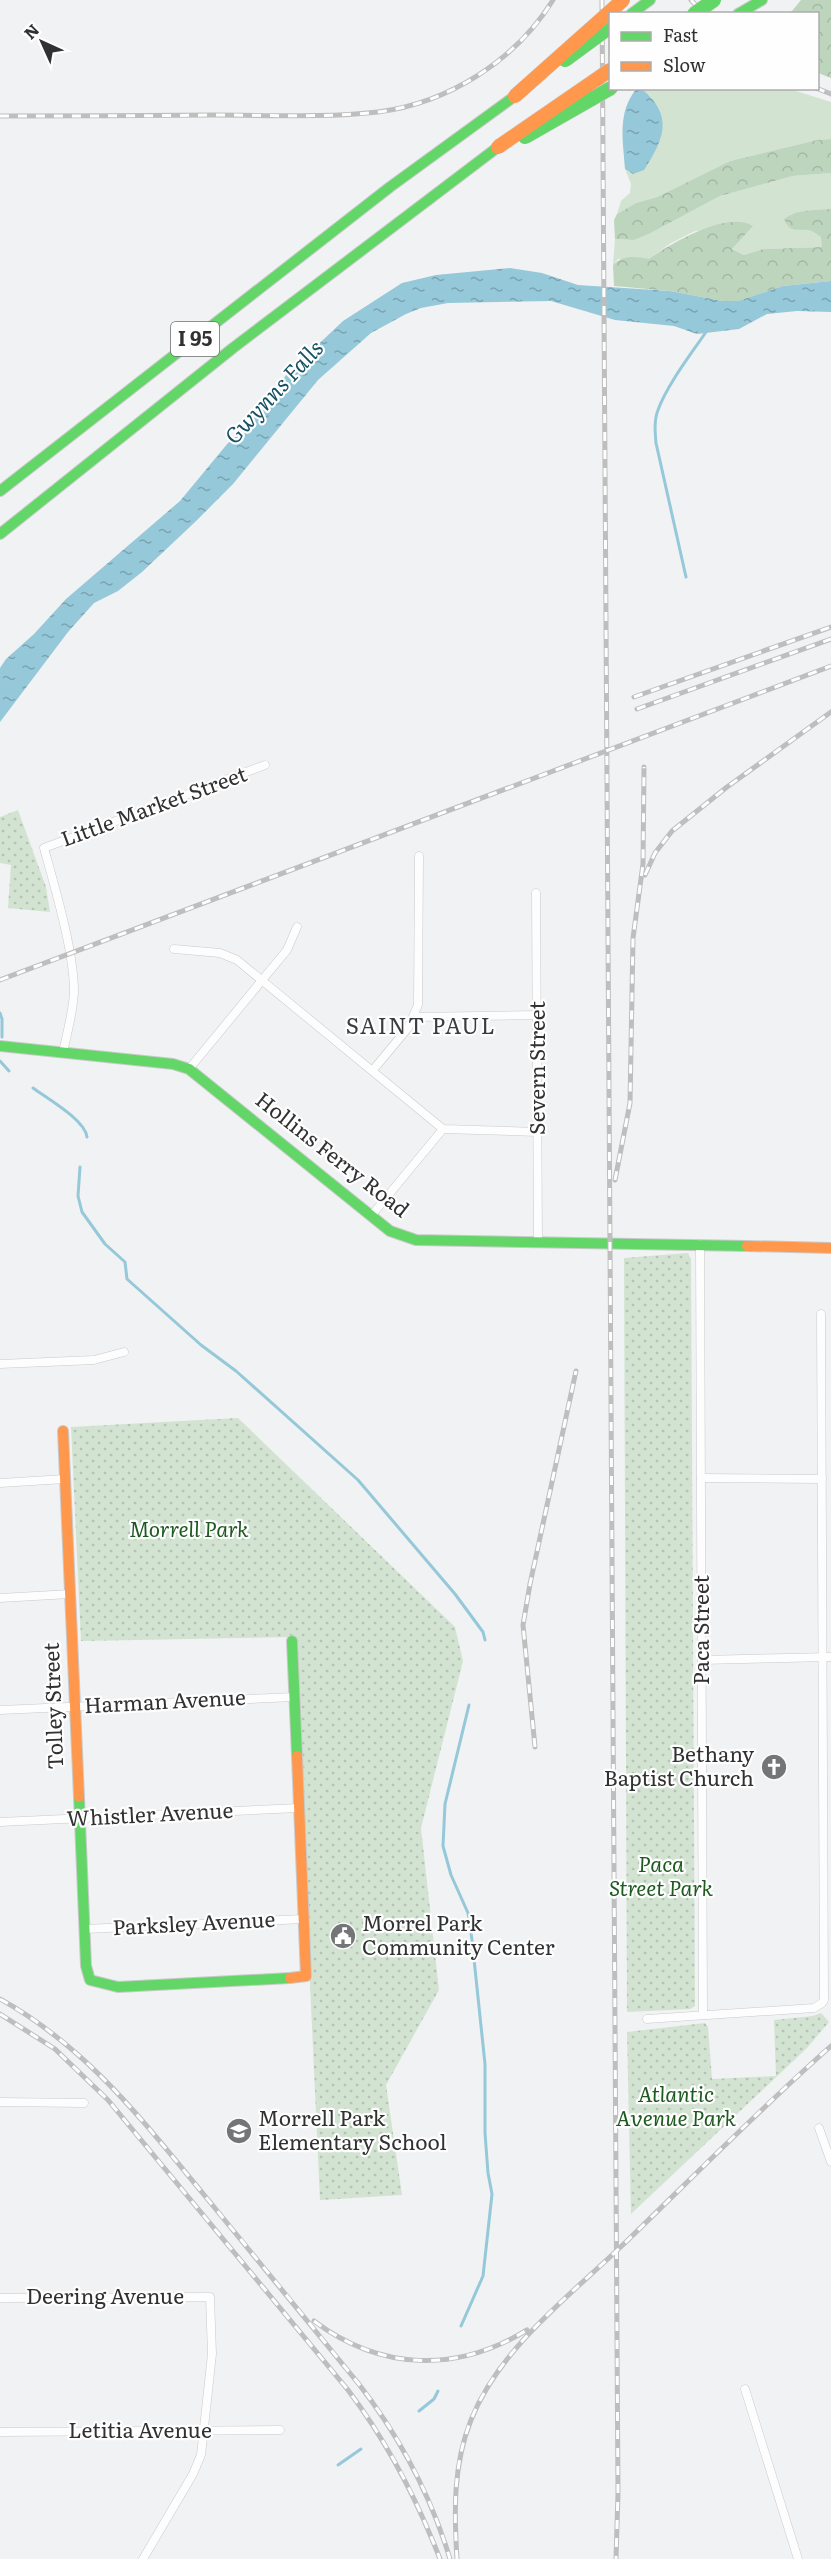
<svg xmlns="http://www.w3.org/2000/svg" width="831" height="2559" font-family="Literata,serif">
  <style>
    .grass { fill: #d2e3d2 }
    .forest { fill: url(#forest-crowns) }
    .park { fill: url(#park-dots) }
    .water { fill: url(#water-ripples) }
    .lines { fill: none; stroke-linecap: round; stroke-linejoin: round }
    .stream { stroke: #95c8d9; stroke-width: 3 }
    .street-casing { stroke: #c9cacb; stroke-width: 9 }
    .fast-casing { stroke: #c9cacb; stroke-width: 12 }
    .slow-casing { stroke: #c9cacb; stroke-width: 12 }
    .street { stroke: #fdfdfd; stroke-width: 8 }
    .fast { stroke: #63d668; stroke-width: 10 }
    .slow { stroke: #ff974d; stroke-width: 10 }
    .rail-casing { stroke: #bebebe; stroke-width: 5 }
    .rail { stroke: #fefeff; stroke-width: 3; stroke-dasharray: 9; stroke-linecap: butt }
    .fast-bridge-casing { stroke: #cdcdce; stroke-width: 15; stroke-linecap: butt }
    .slow-bridge-casing { stroke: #cdcdce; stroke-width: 15; stroke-linecap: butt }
    .fast-bridge { stroke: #63d668; stroke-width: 14 }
    .slow-bridge { stroke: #ff974d; stroke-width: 14 }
    .labels { text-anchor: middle; stroke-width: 4.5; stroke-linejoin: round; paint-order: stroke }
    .shield { fill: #fefeff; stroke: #6e6e70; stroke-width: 1.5 }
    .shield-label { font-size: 20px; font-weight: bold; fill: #313132 }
    .street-label { font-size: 21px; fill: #313132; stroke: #fefeff }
    .park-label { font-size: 21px; font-style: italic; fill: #1e5a1f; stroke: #fefeff }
    .poi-label { font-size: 21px; fill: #313132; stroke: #fefeff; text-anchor: start }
    .water-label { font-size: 22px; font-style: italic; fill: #145162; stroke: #fefeff }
    .neighbourhood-label { font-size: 22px; letter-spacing: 1.5px; fill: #3b3c3e; stroke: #fefeff }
  </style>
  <defs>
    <pattern id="forest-crowns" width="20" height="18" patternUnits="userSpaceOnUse" patternTransform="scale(1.5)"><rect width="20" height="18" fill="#bdd5bd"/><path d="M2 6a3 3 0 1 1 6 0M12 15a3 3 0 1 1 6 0" fill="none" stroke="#a3b7a3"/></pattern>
    <pattern id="park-dots" width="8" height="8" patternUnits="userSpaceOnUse" patternTransform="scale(1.5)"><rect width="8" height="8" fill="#d2e3d2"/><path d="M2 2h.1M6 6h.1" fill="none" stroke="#b5c3b5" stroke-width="1.8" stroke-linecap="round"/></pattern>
    <pattern id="water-ripples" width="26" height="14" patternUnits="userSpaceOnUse" patternTransform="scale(1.5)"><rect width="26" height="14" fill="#95c8d9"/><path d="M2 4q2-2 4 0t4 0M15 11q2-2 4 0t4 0" fill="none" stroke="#7aa3b1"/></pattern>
  </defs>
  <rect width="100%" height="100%" fill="#f1f2f3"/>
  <g class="grass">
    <polygon points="642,89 790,89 831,102 831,139 817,140 730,161 657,197 636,203 617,214 621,201 630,193 631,184 625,169 633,174 652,98"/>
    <polygon points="831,173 831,209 810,210 790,215 822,237 822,247 763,249 744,255 732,249 752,226 695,231 671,243 649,259 618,259 613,265 615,239 634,240 649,234 720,196 793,176"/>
  </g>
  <g class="forest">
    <polygon points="801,0 831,0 831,78 818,73 818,14 787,13 792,11"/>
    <polygon points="831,139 831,173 793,176 720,196 649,234 634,240 615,239 614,220 617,214 636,203 657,197 730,161 817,140"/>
    <path d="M 831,209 L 831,281 L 783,286 L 738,301 L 723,301 L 670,291 L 614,286 L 613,265 C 622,255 636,256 649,259 C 670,244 727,210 753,226 L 732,249 L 744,255 L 763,249 L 822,247 L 821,237 C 817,234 812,230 808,230 C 796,229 790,233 784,219 C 797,209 815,210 831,209 Z"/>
  </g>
  <g class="park">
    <polygon points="18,810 46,887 50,912 8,908 11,865 0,863 0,817"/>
    <polygon points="688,1253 691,1259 695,2006 690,2009 627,2012 624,1258"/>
    <polygon points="238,1418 455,1627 463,1661 421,1828 439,1990 386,2085 402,2195 320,2200 294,1637 81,1641 71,1427"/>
    <polygon points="821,2013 829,2022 807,2048 631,2214 627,2032 705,2023 708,2027 712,2079 776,2076 774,2020 813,2016"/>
  </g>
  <g class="water">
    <path d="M 636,89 L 642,89 C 674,116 664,139 644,170 L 633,174 L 625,169 C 623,139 617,114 636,89 Z"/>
    <polygon points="510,268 542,273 578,285 670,291 723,301 738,301 783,286 831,281 831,312 797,311 767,314 739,329 697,334 674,326 615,320 551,301 448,303 421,308 406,314 371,333 318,380 233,484 194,523 142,572 118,591 94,603 68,632 0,722 0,668 6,659 34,634 66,599 180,501 228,443 246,428 287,374 343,321 402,283 436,275"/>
  </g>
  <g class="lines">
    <g class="stream">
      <path d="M 686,577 L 656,443 C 655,432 654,420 658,410 C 667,385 691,354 706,332"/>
      <polyline points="0,1013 2,1019 2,1037"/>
      <polyline points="0,1061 9,1071"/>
      <path d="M 33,1088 C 48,1099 85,1120 87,1137"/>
      <polyline points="80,1167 78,1196 82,1212 105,1244 125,1262 127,1279 201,1345 236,1371 358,1480 455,1594 483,1632 485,1640"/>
      <polyline points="461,2326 483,2276 492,2194 488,2173 485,2133 485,2064 472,1940 468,1913 451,1875 443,1846 445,1804 469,1705"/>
      <polyline points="419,2411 434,2399 438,2391"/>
      <polyline points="338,2465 361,2449"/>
    </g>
    <g class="street-casing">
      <g id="street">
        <polyline points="536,893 538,1243"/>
        <polyline points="174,949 220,953 237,960 443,1129 538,1132"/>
        <polyline points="415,1017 538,1015"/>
        <path d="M 63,1053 C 67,1032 74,1010 74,989 C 73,948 55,888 44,848 L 265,765"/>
        <polyline points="189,1069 287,950 297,927"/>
        <polyline points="373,1070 408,1028 418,1005 419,856"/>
        <polyline points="371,1216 443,1129"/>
        <polyline points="700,1244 703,2015"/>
        <polyline points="0,1364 94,1360 124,1352"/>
        <polyline points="701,1478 822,1479"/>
        <polyline points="0,1483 65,1479"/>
        <polyline points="0,1598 70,1594"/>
        <polyline points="702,1660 831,1657"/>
        <polyline points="0,1710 294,1697"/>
        <polyline points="0,1822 299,1808"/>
        <polyline points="85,1929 304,1919"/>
        <polyline points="647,2019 814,2008 822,2003 824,2000 821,1314"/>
        <polyline points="0,2102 84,2103"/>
        <polyline points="819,2128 831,2162"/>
        <polyline points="0,2298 210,2297 212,2354 201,2455 193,2474 143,2559"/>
        <polyline points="745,2389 798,2559"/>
        <polyline points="0,2432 280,2430"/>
      </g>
    </g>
    <g class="fast-casing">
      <g id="fast">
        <polyline points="631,14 650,0"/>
        <polyline points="738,14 762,0"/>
        <polyline points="0,491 390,187 515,96"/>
        <polyline points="0,534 233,348 498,147"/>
        <polyline points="0,1046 173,1064 189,1069 390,1231 416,1240 747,1246"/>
        <polyline points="292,1641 297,1756"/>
        <polyline points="79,1797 86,1966 90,1980 118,1987 290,1978"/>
      </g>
    </g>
    <g class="slow-casing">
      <g id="slow">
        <polyline points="747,1246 831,1248"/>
        <polyline points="63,1431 79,1797"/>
        <polyline points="290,1978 306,1976 297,1756"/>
      </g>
    </g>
    <use href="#street" class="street"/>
    <use href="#fast" class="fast"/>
    <use href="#slow" class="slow"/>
    <g class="rail-casing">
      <g id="rail">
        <polyline points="602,0 618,2493 616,2559"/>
        <polyline points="691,0 704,14"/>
        <polyline points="816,88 831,94"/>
        <path d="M 0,116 C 71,116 143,116 214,115 C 269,115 324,118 378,112 C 449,103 516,60 553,0"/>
        <polyline points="634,697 831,627"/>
        <polyline points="637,709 831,639"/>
        <polyline points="645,875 655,853 672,831 727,787 831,712"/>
        <polyline points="0,980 831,666"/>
        <polyline points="615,1180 630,1103 633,938 643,864 644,767"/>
        <polyline points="535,1747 523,1625 530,1584 576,1371"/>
        <path d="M 0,1999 C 88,2048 142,2120 205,2196 C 256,2258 307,2320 358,2383 C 400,2437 430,2493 450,2559"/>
        <path d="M 0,2014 L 55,2049 L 108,2100 L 348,2390 C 388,2443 416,2497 440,2559"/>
        <path d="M 314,2321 C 381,2371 457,2373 527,2330"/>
        <path d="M 457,2559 C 454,2512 453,2465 471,2420 C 501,2345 574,2293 631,2237 C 697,2173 762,2107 831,2046"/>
      </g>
    </g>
    <use href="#rail" class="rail"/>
    <g class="fast-bridge-casing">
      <g id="fast-bridge">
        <polyline points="694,14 714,0"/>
        <polyline points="565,60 610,27"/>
        <polyline points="525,137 611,88"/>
      </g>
    </g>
    <g class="slow-bridge-casing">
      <g id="slow-bridge">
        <polyline points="515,96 623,0"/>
        <polyline points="498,147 610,70"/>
      </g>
    </g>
    <use href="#fast-bridge" class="fast-bridge"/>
    <use href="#slow-bridge" class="slow-bridge"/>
  </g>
  <defs>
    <g id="church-disc" transform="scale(1.35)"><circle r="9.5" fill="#747576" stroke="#fefeff"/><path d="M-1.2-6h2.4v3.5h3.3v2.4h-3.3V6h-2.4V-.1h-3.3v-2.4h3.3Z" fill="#fff"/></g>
    <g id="civic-disc" transform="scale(1.35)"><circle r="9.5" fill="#747576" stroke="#fefeff"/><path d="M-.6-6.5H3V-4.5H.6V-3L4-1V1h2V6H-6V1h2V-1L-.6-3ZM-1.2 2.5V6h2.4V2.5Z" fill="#fff"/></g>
    <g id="school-disc" transform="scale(1.35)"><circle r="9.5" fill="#747576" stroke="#fefeff"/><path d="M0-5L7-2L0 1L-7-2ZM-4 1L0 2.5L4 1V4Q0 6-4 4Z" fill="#fff"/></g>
  </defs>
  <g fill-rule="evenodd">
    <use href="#church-disc" x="774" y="1767"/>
    <use href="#civic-disc" x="343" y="1936"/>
    <use href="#school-disc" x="239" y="2131"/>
  </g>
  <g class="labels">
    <rect class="shield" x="171" y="322" width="48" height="34" rx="4.5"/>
    <g class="shield-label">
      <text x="195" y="346">I 95</text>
    </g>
    <g class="street-label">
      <text transform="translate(154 807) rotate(-20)" y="7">Little Market Street</text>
      <text transform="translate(538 1068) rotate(-90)" y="7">Severn Street</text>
      <text transform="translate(332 1155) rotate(38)" y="7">Hollins Ferry Road</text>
      <text transform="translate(702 1630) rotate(-90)" y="7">Paca Street</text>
      <text transform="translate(165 1702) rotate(-3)" y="7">Harman Avenue</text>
      <text transform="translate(54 1706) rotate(-92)" y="7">Tolley Street</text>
      <text transform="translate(150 1815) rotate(-3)" y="7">Whistler Avenue</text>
      <text transform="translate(194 1924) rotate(-3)" y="7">Parksley Avenue</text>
      <text x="105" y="2304">Deering Avenue</text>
      <text x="140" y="2438">Letitia Avenue</text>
    </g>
    <g class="park-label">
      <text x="189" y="1537">Morrell Park</text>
      <text x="661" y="1872">Paca<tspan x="661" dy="24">Street Park</tspan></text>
      <text x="676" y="2102">Atlantic<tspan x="676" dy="24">Avenue Park</tspan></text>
    </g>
    <g class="poi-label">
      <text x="754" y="1762" text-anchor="end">Bethany<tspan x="754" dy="24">Baptist Church</tspan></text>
      <text x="362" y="1931">Morrel Park<tspan x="362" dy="24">Community Center</tspan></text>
      <text x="258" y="2126">Morrell Park<tspan x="258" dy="24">Elementary School</tspan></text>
    </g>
    <g class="water-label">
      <text transform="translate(274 392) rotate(-47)" y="8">Gwynns Falls</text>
    </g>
    <g class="neighbourhood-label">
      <text x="421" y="1034">SAINT PAUL</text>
    </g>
  </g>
  <rect x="609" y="12" width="210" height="78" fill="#fefeff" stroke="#acacad" stroke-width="1.5"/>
  <rect x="621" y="32" width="30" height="9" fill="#63d668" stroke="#acacad" stroke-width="1.5"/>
  <text x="663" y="42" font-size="18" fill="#313132">Fast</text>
  <rect x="621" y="62" width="30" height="9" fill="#ff974d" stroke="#acacad" stroke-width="1.5"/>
  <text x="663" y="72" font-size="18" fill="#313132">Slow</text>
  <g transform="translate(42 42) rotate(315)" stroke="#fefeff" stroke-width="4.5" paint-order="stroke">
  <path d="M0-4.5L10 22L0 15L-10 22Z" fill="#313132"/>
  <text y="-9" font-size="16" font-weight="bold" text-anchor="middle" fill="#313132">N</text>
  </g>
</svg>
